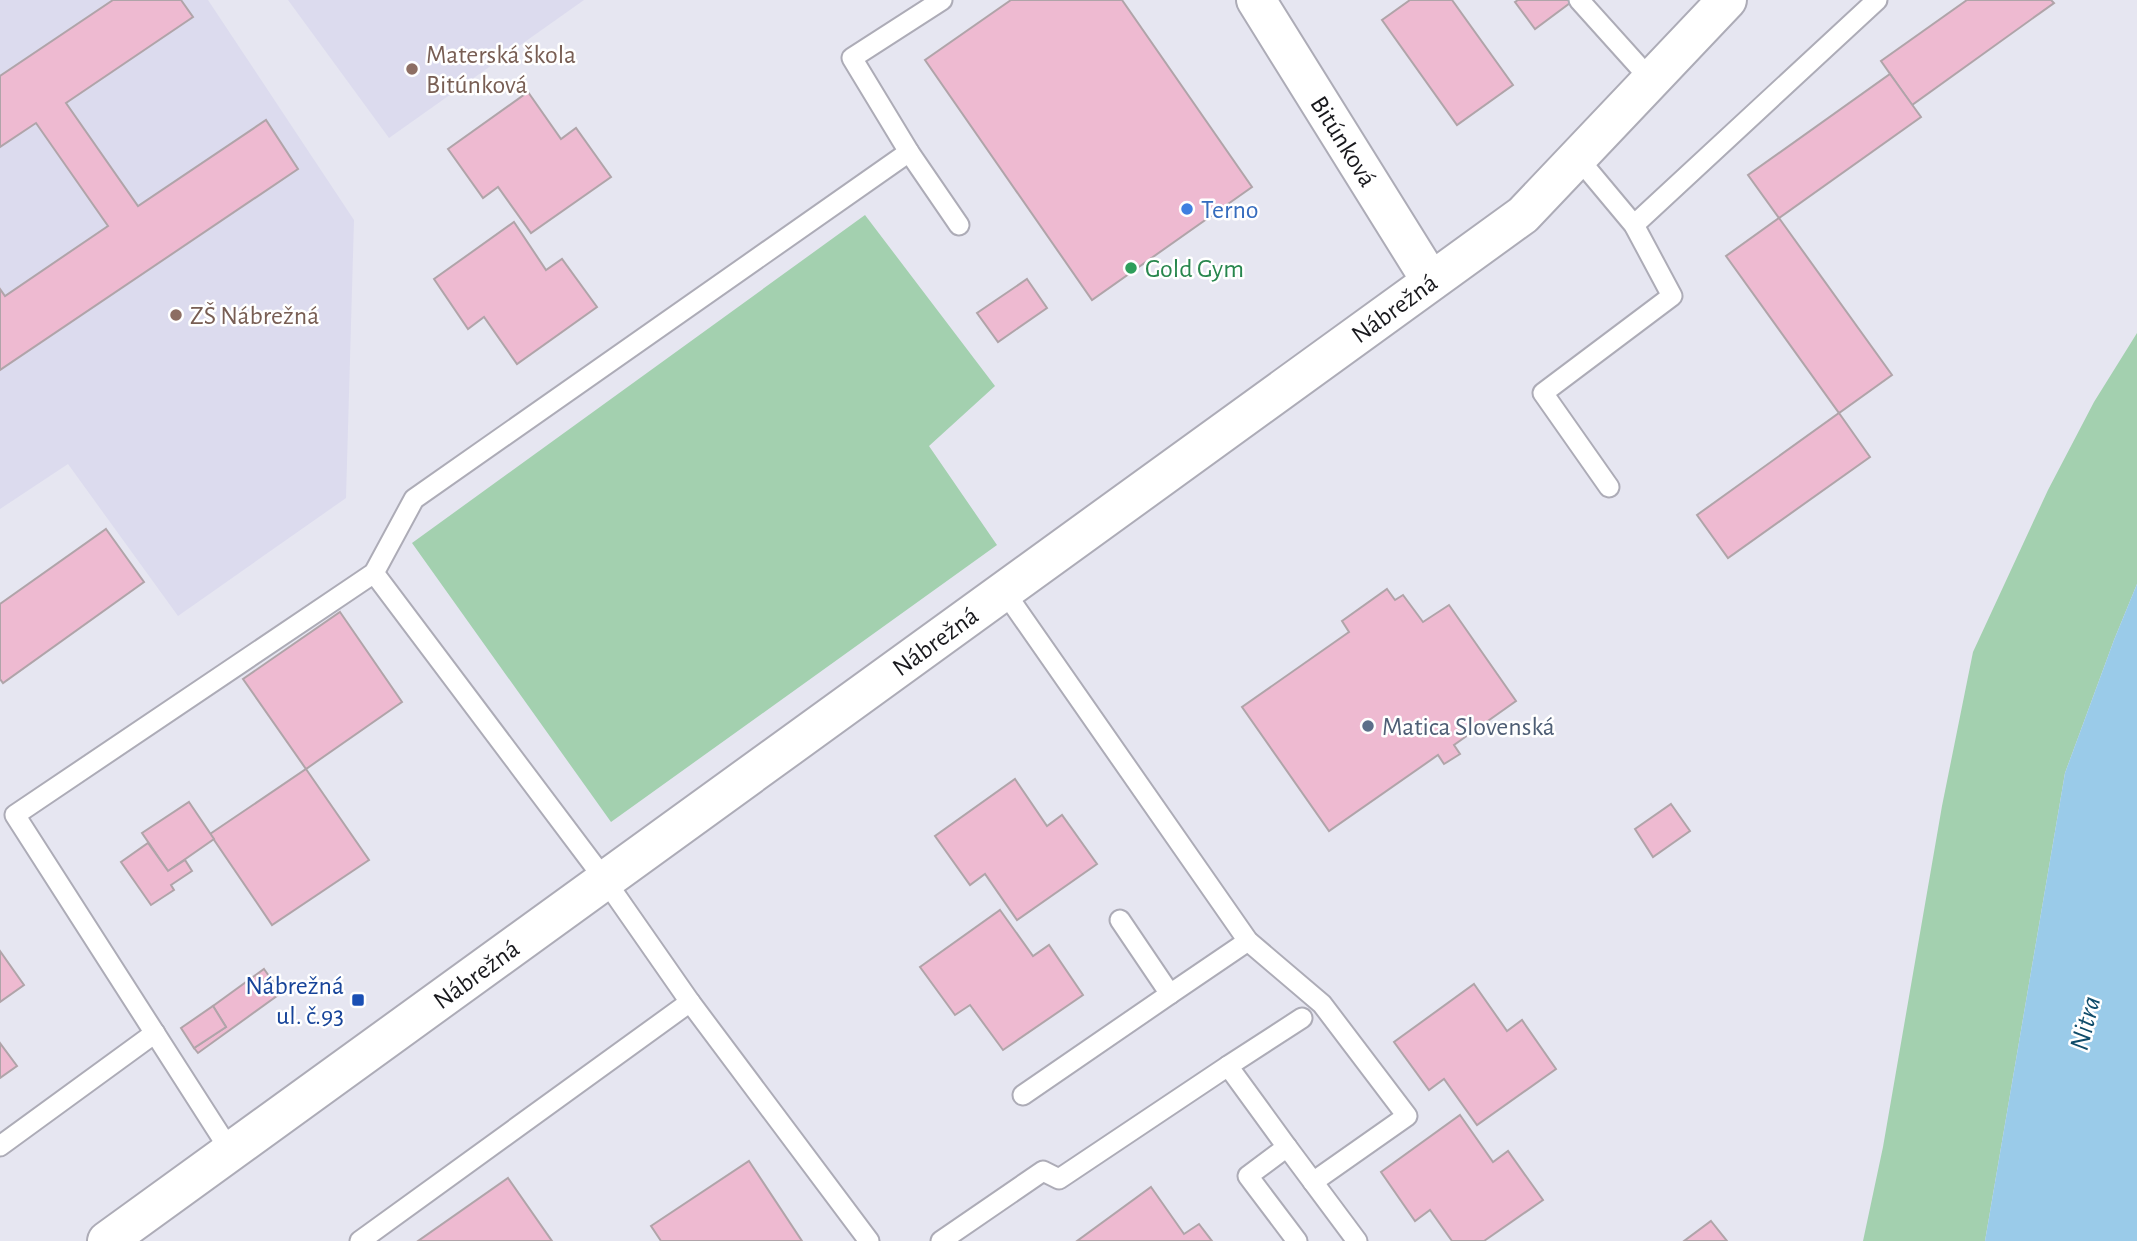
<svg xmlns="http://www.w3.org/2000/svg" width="2137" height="1241" font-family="'Alegreya Sans',sans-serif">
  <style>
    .built { fill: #dcdbee }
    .green { fill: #a3d0af }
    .water { fill: #9acbe9 }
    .building { fill: #eebad1; stroke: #b0a4a9; stroke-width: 2 }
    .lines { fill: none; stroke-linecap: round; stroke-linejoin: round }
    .lane-casing { stroke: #adacb7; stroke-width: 23 }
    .street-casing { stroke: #adacb7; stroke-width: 42 }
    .lane { stroke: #fff; stroke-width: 19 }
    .street { stroke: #fff; stroke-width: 38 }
    .education-dot { fill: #8d6e63; stroke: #fff; stroke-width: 2.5 }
    .shop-dot { fill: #3f7fe0; stroke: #fff; stroke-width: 2.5 }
    .leisure-dot { fill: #2e9e5b; stroke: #fff; stroke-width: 2.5 }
    .service-dot { fill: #5c6f8a; stroke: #fff; stroke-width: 2.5 }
    .transit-dot { fill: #1a4fb4; stroke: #fff; stroke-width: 2.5 }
    .labels { text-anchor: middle; stroke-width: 5; stroke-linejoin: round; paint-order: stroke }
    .education-label { font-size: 26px; fill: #785e54; stroke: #fff; text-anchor: start }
    .street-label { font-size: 26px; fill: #19191d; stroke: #fff }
    .shop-label { font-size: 26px; fill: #366cbe; stroke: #fff; text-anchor: start }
    .leisure-label { font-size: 26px; fill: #27864d; stroke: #fff; text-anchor: start }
    .service-label { font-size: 26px; fill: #4e5e75; stroke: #fff; text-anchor: start }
    .transit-label { font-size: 26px; fill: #164399; stroke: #fff; text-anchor: end }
    .water-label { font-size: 28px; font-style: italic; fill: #0f4c6a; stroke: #fff }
  </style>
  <rect width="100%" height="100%" fill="#e6e6f1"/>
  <g class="built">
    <polygon points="0,0 208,0 354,220 346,498 178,616 68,464 0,509"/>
    <polygon points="288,0 584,0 389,138"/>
  </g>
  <g class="green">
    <polygon points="865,215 995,386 929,446 997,545 611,822 412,543"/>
    <polygon points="2137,333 2137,584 2114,640 2065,773 1985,1241 1863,1241 1883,1147 1942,806 1973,652 2048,490 2094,402"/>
  </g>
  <polygon class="water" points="2137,584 2137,1241 1985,1241 2065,773 2114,640"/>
  <g class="building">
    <polygon points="113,0 181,0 193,17 66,103 138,206 266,120 298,169 0,370 0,289 5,296 108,226 36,123 0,147 0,76"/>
    <polygon points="1011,0 1122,0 1252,187 1092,300 925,60"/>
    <polygon points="1410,0 1452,0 1513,85 1457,125 1382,20"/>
    <polygon points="1518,0 1568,0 1570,3 1535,29 1515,2"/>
    <polygon points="1967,0 2051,0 2054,3 1912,105 1881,61"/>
    <polygon points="1890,74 1921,117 1779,218 1748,175"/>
    <polygon points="528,92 561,139 576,128 611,177 531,233 498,187 483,198 448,149"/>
    <polygon points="1779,218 1892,375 1839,413 1726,256"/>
    <polygon points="514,222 546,270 562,259 597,307 517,364 484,317 468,329 434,279"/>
    <polygon points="1027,279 1047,308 998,342 977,313"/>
    <polygon points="1839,413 1870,457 1728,558 1697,515"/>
    <polygon points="106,529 144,582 3,683 0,679 0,604"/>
    <polygon points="1387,589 1395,600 1403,595 1423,622 1449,605 1516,701 1454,745 1460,754 1444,764 1438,755 1329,831 1242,707 1349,632 1342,621"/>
    <polygon points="340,612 402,702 306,769 243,679"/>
    <polygon points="306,769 369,860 272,925 210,834"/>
    <polygon points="1015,779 1047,826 1062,815 1097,864 1017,920 985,874 970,885 935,836"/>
    <polygon points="189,802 214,839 168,871 142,833"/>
    <polygon points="1671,804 1690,831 1653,857 1635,829"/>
    <polygon points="148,843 168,871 185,860 192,871 171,885 174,890 151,905 121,862"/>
    <polygon points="1000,910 1033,956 1049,945 1083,995 1003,1050 970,1005 955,1015 920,967"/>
    <polygon points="0,951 24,985 0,1002"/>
    <polygon points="264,969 281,993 198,1053 194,1048 226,1027 213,1006"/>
    <polygon points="1474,984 1507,1031 1522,1020 1556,1069 1477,1125 1444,1079 1429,1090 1394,1042"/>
    <polygon points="213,1006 226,1027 194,1048 181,1028"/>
    <polygon points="0,1043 17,1066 0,1078"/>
    <polygon points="1460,1115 1493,1162 1508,1151 1543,1200 1484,1241 1452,1241 1430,1210 1415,1221 1381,1172"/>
    <polygon points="749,1161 802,1241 661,1241 651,1226"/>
    <polygon points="508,1178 552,1241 418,1241"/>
    <polygon points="1151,1187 1184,1234 1199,1224 1212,1241 1077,1241"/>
    <polygon points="1711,1221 1727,1241 1684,1241"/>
  </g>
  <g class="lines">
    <g class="lane-casing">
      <g id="lane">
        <polyline points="942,0 852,58 909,152 959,225"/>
        <polyline points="1579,0 1651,80"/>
        <polyline points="1578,158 1634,225 1672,296 1543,393 1609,487"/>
        <polyline points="1634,225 1877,0"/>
        <polyline points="374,573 605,880 690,1002"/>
        <polyline points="1004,591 1248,941 1322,1004 1407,1116 1313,1182"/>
        <polyline points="1120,920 1170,994 1248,941"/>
        <polyline points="1023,1095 1170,994"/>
        <polyline points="0,1146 155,1033"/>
        <polyline points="1287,1147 1357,1241"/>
        <polyline points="231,1152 15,815 374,573 414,499 909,152"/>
        <polyline points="360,1241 690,1002 869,1241"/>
        <polyline points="941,1241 1043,1171 1059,1179 1228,1066"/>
        <polyline points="1297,1241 1248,1176 1287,1147 1228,1066 1302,1018"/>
      </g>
    </g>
    <g class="street-casing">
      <g id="street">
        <polyline points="1256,0 1431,281"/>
        <polyline points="107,1241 1523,215 1727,0"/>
      </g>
    </g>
    <use href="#lane" class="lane"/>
    <use href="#street" class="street"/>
  </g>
  <g class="education-dot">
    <circle cx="412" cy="69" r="7"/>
    <circle cx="176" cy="315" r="7"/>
  </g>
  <circle class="shop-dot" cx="1187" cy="209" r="7"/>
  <circle class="leisure-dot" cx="1131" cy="268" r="7"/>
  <circle class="service-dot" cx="1368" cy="726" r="7"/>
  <rect class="transit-dot" x="351" y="993" width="14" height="14" rx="3.5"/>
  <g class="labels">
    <g class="education-label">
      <text x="426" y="63">Materská škola<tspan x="426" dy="30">Bitúnková</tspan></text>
      <text x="190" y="324">ZŠ Nábrežná</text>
    </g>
    <g class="street-label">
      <text transform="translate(1344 141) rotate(58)" y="9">Bitúnková</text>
      <text transform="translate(1394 308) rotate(-36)" y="9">Nábrežná</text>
      <text transform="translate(935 641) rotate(-36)" y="9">Nábrežná</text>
      <text transform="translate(476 974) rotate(-36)" y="9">Nábrežná</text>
    </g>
    <g class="shop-label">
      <text x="1201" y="218">Terno</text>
    </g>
    <g class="leisure-label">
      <text x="1145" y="277">Gold Gym</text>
    </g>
    <g class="service-label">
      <text x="1382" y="735">Matica Slovenská</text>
    </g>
    <g class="transit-label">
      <text x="344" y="994">Nábrežná<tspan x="344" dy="30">ul. č.93</tspan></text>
    </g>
    <g class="water-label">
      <text transform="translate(2084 1023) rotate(-76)" y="10">Nitra</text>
    </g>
  </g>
</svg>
